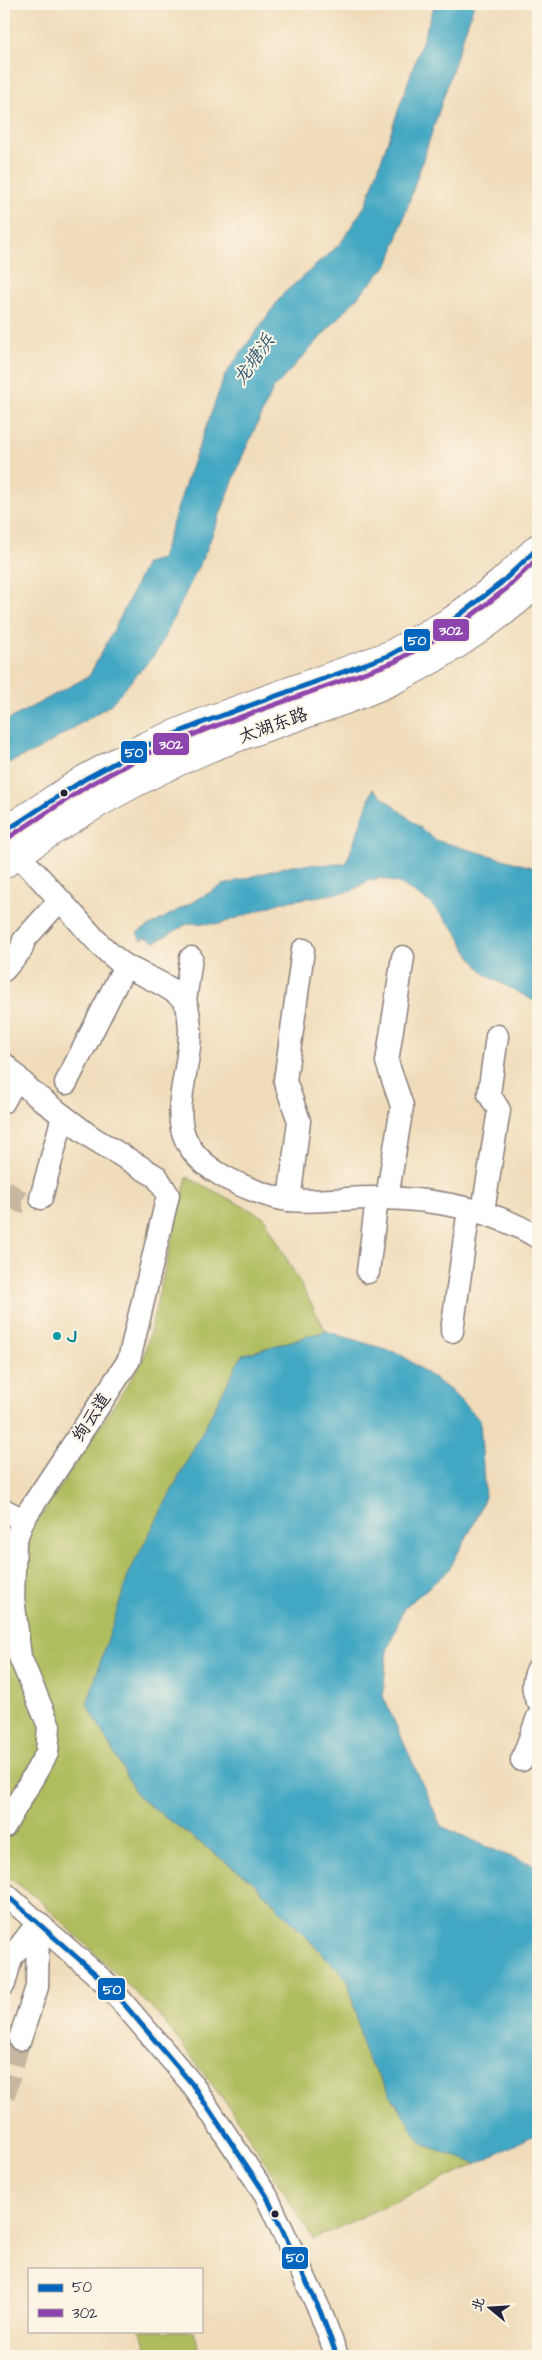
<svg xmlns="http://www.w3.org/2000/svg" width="542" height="2360" font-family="'Architects Daughter','LXGW WenKai TC',sans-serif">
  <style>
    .green { fill: #b0bd5f; stroke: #69704d }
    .water { fill: #43a7c3; stroke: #32647f }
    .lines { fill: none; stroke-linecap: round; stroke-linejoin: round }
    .minor-tunnel { stroke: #c7b7a1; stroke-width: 22; stroke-dasharray: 22 11; stroke-linecap: butt }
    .minor-casing { stroke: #897f7a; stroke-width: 25 }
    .major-casing { stroke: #897f7a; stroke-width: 30 }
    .minor { stroke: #fff; stroke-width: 22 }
    .major { stroke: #fff; stroke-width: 28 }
    .bus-1-casing { stroke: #fcf5e5; stroke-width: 9 }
    .bus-2-casing { stroke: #fcf5e5; stroke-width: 9 }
    .bus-1 { stroke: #0065bd; stroke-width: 5 }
    .bus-2 { stroke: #8e44ad; stroke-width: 5 }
    .bus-dot { fill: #22223b; stroke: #fcf5e5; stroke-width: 2 }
    .culture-dot { fill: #0f9aa8; stroke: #fcf5e5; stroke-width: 2 }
    .labels { text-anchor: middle; stroke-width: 4; stroke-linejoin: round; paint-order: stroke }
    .street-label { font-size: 18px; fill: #22223b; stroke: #fcf5e5 }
    .culture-label { font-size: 18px; font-weight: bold; fill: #0d838f; stroke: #fcf5e5; text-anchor: start }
    .water-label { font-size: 19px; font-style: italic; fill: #2f5771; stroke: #fcf5e5 }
    .line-badge { stroke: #fcf5e5; stroke-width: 2 }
    .badge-label { font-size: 14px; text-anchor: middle; font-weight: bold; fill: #fff }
  </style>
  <rect width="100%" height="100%" fill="#fcf5e5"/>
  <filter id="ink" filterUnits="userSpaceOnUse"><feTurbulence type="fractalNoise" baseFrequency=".02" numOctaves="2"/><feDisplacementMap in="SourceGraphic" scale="10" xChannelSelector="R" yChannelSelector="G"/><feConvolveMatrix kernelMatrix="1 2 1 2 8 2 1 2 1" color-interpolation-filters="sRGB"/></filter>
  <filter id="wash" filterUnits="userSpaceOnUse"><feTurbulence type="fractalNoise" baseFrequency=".0096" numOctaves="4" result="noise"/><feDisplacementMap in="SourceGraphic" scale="20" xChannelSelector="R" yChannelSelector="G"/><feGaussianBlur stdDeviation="1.12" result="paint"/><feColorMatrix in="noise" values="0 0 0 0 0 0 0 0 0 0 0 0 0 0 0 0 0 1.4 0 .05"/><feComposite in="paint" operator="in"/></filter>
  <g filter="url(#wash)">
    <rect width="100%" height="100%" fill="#f0dcba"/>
    <g class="green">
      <polygon points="187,1177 264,1217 326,1331 242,1355 138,1797 252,1881 348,1980 365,2055 422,2144 477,2164 313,2239 236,2116 160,2016 37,1898 4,1874 4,1504 38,1521 143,1361"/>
      <polygon points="141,2331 194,2331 201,2356 148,2356"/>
    </g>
    <g class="water">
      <polygon points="435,4 474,4 389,263 273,389 243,455 206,551 157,652 110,705 40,749 4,765 4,722 89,676 122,614 146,563 161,559 186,482 225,375 283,294 340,244 366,204"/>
      <polygon points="373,789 435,840 538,869 538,1003 486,975 470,956 456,931 429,902 401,884 381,878 367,881 352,891 282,902 220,924 189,923 155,942 146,937 141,940 137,933 223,885 292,865 346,864"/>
      <polygon points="326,1331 400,1354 450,1390 480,1420 485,1497 475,1522 448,1571 404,1608 387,1651 383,1696 441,1826 506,1855 538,1866 538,2133 477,2164 422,2144 365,2055 348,1980 252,1881 138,1797 87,1704 129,1573 242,1355"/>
    </g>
  </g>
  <g filter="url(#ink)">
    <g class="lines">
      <g class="minor-tunnel">
        <polyline points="4,1190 21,1202 41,1198"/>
        <polyline points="4,2096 20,2039"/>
      </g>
      <g class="minor-casing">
        <g id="minor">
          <path d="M 6,843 C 32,868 55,895 79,921 C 93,937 108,955 126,966 C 141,975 175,987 185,1002 C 189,1008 189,1020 190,1028 C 191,1087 153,1135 221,1175 C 238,1185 270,1198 289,1200 C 319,1203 351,1197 381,1198 C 436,1199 491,1209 538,1237"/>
          <polyline points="4,970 21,950 24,940 60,900"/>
          <polyline points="185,1001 191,958"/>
          <polyline points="4,1064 33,1093 91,1137 157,1177 168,1195 129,1360 23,1520 15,1541 13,1597 20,1657 49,1726 47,1753 4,1827"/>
          <polyline points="66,1083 125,966"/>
          <polyline points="4,1101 17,1077"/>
          <polyline points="41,1198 63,1116"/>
          <polyline points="387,1198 402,1106 387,1062 403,957"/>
          <polyline points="289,1200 299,1121 285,1081 303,950"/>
          <polyline points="483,1211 499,1110 489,1094 497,1036"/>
          <polyline points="368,1272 377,1198"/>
          <polyline points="452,1331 469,1209"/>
          <polyline points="4,1510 23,1520"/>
          <path d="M 538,1669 C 533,1679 531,1691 538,1701"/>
          <polyline points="522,1760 538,1717"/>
          <polyline points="4,1893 107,1984 192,2084 266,2195 320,2311 337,2356"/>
          <polyline points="4,1984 11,1958 38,1923"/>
          <polyline points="20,2039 37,1987 38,1923"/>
        </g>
      </g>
      <g class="major-casing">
        <g id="major">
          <polyline points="4,832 85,779 146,746 204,722 390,655 453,620 501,583 538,548"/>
          <path d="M 4,864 C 67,819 135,779 207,749 C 270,723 341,706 402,676 C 452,650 497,620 538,582"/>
        </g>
      </g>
      <use href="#minor" class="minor"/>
      <use href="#major" class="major"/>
      <g class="bus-1-casing">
        <g id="bus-1">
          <polyline points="4,832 85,779 146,746 204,722 390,655 453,620 501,583 538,548"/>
          <polyline points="4,1893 107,1984 192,2084 266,2195 320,2311 337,2356"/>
        </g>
      </g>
      <g class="bus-2-casing">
        <polyline id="bus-2" points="8,838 89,785 149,753 207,729 394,662 458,626 506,589 538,558"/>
      </g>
      <use href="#bus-1" class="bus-1"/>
      <use href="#bus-2" class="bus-2"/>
    </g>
  </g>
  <g class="bus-dot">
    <circle cx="64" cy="793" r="4.5"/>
    <circle cx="275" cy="2214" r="4.5"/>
  </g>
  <circle class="culture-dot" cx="57" cy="1336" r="5"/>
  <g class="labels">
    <g class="street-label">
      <text transform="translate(273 725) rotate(-20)" y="6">太湖东路</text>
      <text transform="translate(91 1417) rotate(-57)" y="6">绚云道</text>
    </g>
    <g class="culture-label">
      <text x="67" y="1342">J</text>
    </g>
    <g class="water-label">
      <text transform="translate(253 359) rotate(-55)" y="7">龙塘浜</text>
    </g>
  </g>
  <g class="line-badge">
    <rect x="432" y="618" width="38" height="24" rx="5" fill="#8e44ad"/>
    <rect x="403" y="628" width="28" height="24" rx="5" fill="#0065bd"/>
    <rect x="152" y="732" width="38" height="24" rx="5" fill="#8e44ad"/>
    <rect x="120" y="740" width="28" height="24" rx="5" fill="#0065bd"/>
    <rect x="97" y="1977" width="29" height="24" rx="5" fill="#0065bd"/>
    <rect x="281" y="2246" width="28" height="24" rx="5" fill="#0065bd"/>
  </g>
  <g class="badge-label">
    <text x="451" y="635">302</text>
    <text x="417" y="645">50</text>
    <text x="171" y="749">302</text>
    <text x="134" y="757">50</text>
    <text x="112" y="1994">50</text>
    <text x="295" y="2262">50</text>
  </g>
  <rect width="542" height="2360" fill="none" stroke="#fcf5e5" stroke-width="20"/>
  <rect x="28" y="2268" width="175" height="65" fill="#fcf5e5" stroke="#a5a1a1"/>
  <rect x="38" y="2284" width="25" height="8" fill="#0065bd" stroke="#a5a1a1"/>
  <text x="72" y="2292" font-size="15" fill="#22223b">50</text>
  <rect x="38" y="2309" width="25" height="8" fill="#8e44ad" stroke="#a5a1a1"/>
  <text x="72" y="2318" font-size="15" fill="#22223b">302</text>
  <g transform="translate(490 2308) rotate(288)" stroke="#fcf5e5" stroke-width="4" paint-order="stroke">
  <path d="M0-4L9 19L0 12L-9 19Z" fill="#22223b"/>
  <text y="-8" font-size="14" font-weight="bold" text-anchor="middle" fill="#22223b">北</text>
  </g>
</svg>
